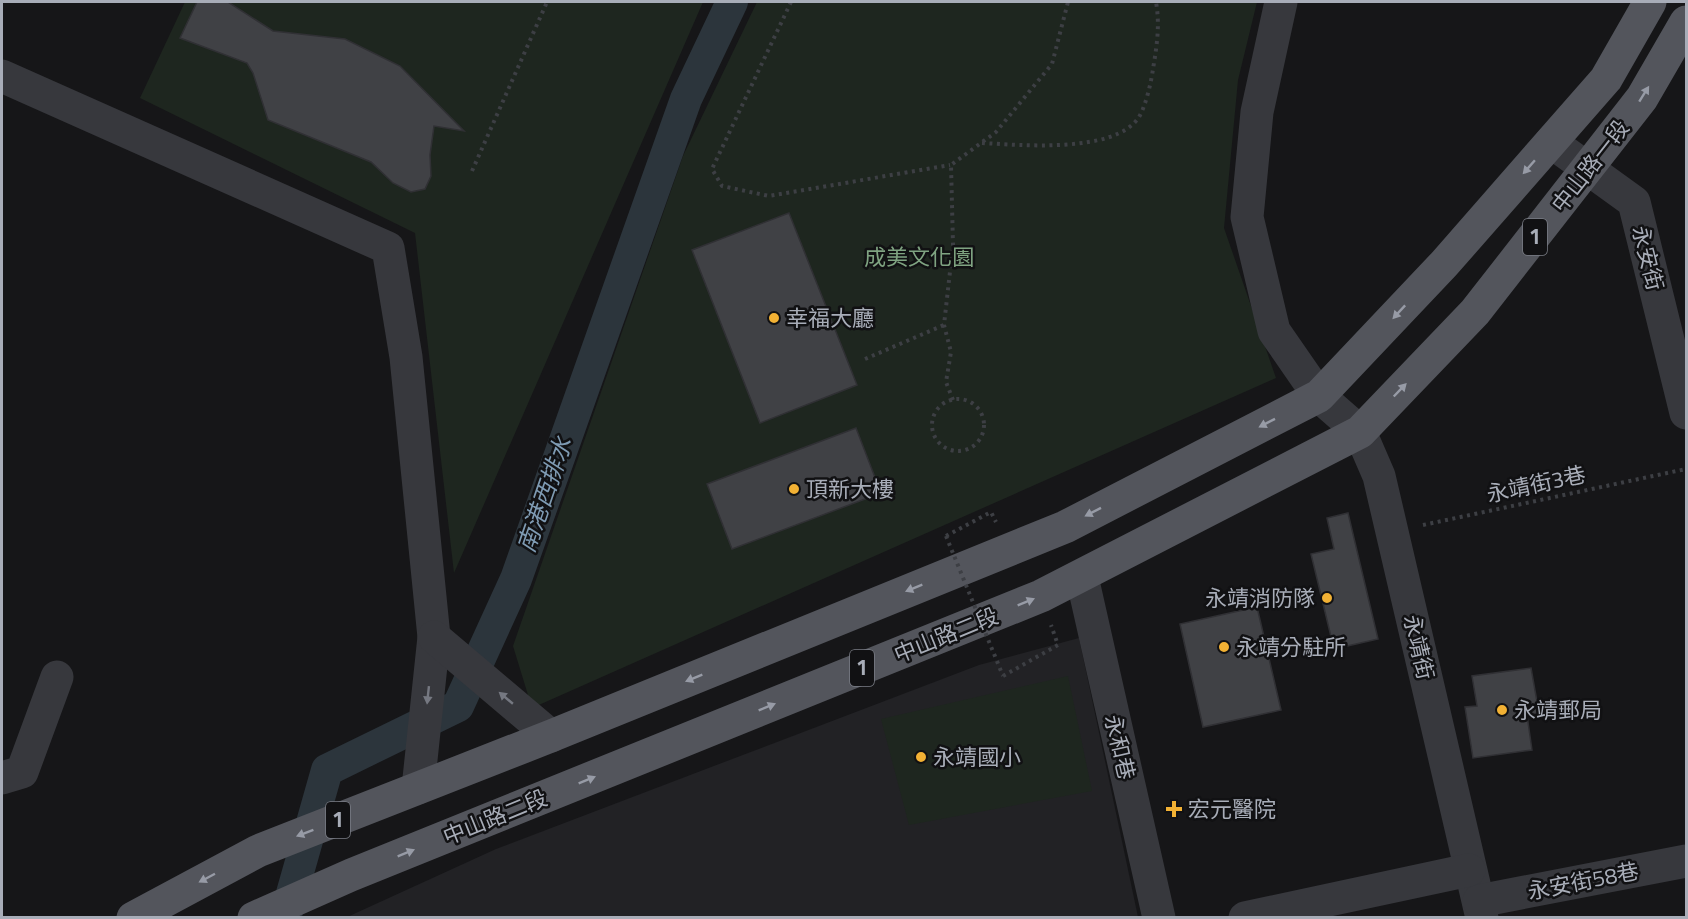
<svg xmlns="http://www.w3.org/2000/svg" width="1688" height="919" font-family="'Titillium Web','Noto Sans TC',sans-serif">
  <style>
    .built { fill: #222225 }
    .green { fill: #1e261f }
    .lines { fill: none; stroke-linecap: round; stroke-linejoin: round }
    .canal { stroke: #2c353c; stroke-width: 32 }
    .building { fill: #404145; stroke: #303034; stroke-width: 1.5 }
    .path { stroke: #3d3f44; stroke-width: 4; stroke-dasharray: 3 4.5; stroke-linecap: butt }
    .minor { stroke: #37383d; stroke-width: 33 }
    .major { stroke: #53555c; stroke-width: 33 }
    .path-bridge { stroke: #3d3f44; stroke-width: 4; stroke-dasharray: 3 4.5; stroke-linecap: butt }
    .oneway { fill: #979ba6 }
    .oneway2 { fill: #757881 }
    .poi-dot { fill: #f2b134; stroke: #111113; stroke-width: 2 }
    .labels { text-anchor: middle; stroke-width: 5; stroke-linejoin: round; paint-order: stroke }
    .shield { fill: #111113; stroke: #7b7e86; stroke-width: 1.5 }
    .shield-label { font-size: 21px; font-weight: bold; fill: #a8adb8 }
    .street-label { font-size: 22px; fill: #a8adb8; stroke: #111113 }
    .park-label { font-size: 22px; fill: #7fa381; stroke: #111113 }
    .poi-label { font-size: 22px; fill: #a8adb8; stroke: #111113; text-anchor: start }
    .water-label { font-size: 24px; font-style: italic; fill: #7f9bb3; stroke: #111113 }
  </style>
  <rect width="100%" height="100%" fill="#161618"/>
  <polygon class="built" points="1079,638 1138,917 345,918 496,849 979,665"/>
  <g class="green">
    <polygon points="185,2 703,2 454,573 415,233 140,98"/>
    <polygon points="757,2 1257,2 1238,80 1224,228 1276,378 532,708 513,646 683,156"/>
    <polygon points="1068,676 1092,791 909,825 881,719"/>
  </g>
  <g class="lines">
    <polyline class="canal" points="285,918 327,770 458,706 516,579 686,99 732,2"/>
  </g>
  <g class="building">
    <polygon points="197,2 228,2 273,31 345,39 400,66 464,131 434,126 430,155 431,176 425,189 411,192 393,183 371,162 268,120 253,73 247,63 180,38"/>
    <polygon points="789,213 857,385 760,423 692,250"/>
    <polygon points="856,428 881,493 732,549 707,484"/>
    <polygon points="1348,513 1378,639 1334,649 1311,554 1334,549 1327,518"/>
    <polygon points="1257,607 1281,710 1203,727 1180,624"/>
    <polygon points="1531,668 1539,713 1527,715 1532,750 1473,758 1465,707 1477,706 1472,676"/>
  </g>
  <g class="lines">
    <g class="path">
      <polyline points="791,2 712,169 722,186 769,196 950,165"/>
      <path d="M 982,143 C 1020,145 1115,154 1139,117 C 1146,105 1151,83 1153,69 C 1157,45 1160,25 1156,2"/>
      <polyline points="472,171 547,2"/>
      <polyline points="865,359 944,325"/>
      <circle cx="958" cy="425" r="26"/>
      <polyline points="953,400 946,382 951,352 944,325 953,245 951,165 996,132 1052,64 1068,2"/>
      <polyline points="1423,525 1686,469"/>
      <polyline points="946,536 991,512 996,522"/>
      <polyline points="1003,676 1058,645 1051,625"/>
    </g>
    <g class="minor">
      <polyline points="1281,2 1257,112 1247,217 1274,331 1319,396 1360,432 1379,476 1482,918"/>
      <polyline points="2,76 388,248 406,357 434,637 418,788"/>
      <polyline points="1551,142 1634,202 1686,413"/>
      <polyline points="1082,577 1159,918"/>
      <polyline points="434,637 551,736"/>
      <polyline points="2,778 22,772 57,677"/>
      <polyline points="1479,901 1686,861"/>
      <polyline points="1245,918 1469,870"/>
    </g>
    <g class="major">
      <polyline points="133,918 258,851 551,736 1065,527 1319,396 1444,264 1606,79 1650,2"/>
      <polyline points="254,918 351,875 1041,596 1360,432 1475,312 1642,98 1686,22"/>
    </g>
    <polyline class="path-bridge" points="946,536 1003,676"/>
  </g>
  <defs><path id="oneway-solid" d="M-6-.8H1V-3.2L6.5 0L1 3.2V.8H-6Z" transform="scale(1.5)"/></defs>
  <g class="oneway">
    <use href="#oneway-solid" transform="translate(1644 94) rotate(-58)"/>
    <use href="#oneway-solid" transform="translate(1529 167) rotate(131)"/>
    <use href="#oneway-solid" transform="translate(1399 312) rotate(133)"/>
    <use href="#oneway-solid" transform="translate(1400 390) rotate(-46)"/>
    <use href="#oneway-solid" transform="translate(1267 423) rotate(153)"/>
    <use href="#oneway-solid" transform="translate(1093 512) rotate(153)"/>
    <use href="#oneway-solid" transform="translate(914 588) rotate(158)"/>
    <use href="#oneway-solid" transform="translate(1026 602) rotate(-22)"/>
    <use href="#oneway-solid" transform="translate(694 678) rotate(158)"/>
    <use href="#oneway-solid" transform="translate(767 707) rotate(-22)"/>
    <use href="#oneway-solid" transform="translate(587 780) rotate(-22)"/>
    <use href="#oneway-solid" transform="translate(305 833) rotate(159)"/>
    <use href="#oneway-solid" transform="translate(406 853) rotate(-22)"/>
    <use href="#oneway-solid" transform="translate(207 878) rotate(152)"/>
  </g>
  <g class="oneway2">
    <use href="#oneway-solid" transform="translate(428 695) rotate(96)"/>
    <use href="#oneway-solid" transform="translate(506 698) rotate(-140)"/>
  </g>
  <g class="poi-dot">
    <circle cx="774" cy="318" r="6"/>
    <circle cx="794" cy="489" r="6"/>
    <circle cx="1327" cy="598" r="6"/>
    <circle cx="1224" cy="647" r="6"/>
    <circle cx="1502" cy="710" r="6"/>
    <circle cx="921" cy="757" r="6"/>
    <path d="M1171 800h6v6h6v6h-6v6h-6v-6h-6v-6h6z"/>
  </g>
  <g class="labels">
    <g class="shield">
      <rect x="1523" y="219" width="24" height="36" rx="4.5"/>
      <rect x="850" y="650" width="24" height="36" rx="4.5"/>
      <rect x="326" y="802" width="24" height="36" rx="4.5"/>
    </g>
    <g class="shield-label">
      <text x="1535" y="244">1</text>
      <text x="862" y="675">1</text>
      <text x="338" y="827">1</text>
    </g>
    <g class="street-label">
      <text transform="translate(1590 166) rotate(-52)" y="8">中山路一段</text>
      <text transform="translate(1648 258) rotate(76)" y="8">永安街</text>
      <text transform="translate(1536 484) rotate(-12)" y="8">永靖街3巷</text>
      <text transform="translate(946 635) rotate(-22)" y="8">中山路二段</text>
      <text transform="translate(1419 647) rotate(77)" y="8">永靖街</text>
      <text transform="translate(1120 747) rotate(77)" y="8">永和巷</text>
      <text transform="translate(495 817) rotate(-22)" y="8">中山路二段</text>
      <text transform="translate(1583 881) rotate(-11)" y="8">永安街58巷</text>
    </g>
    <g class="park-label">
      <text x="919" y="265">成美文化園</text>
    </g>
    <g class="poi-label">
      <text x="786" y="326">幸福大廳</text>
      <text x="806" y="497">頂新大樓</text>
      <text x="1315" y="606" text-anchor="end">永靖消防隊</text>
      <text x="1236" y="655">永靖分駐所</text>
      <text x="1514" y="718">永靖郵局</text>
      <text x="933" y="765">永靖國小</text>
      <text x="1188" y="817">宏元醫院</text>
    </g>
    <g class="water-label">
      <text transform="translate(545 495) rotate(-71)" y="8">南港西排水</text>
    </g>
  </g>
  <rect width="1688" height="919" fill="none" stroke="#a8adb8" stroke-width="6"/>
</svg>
